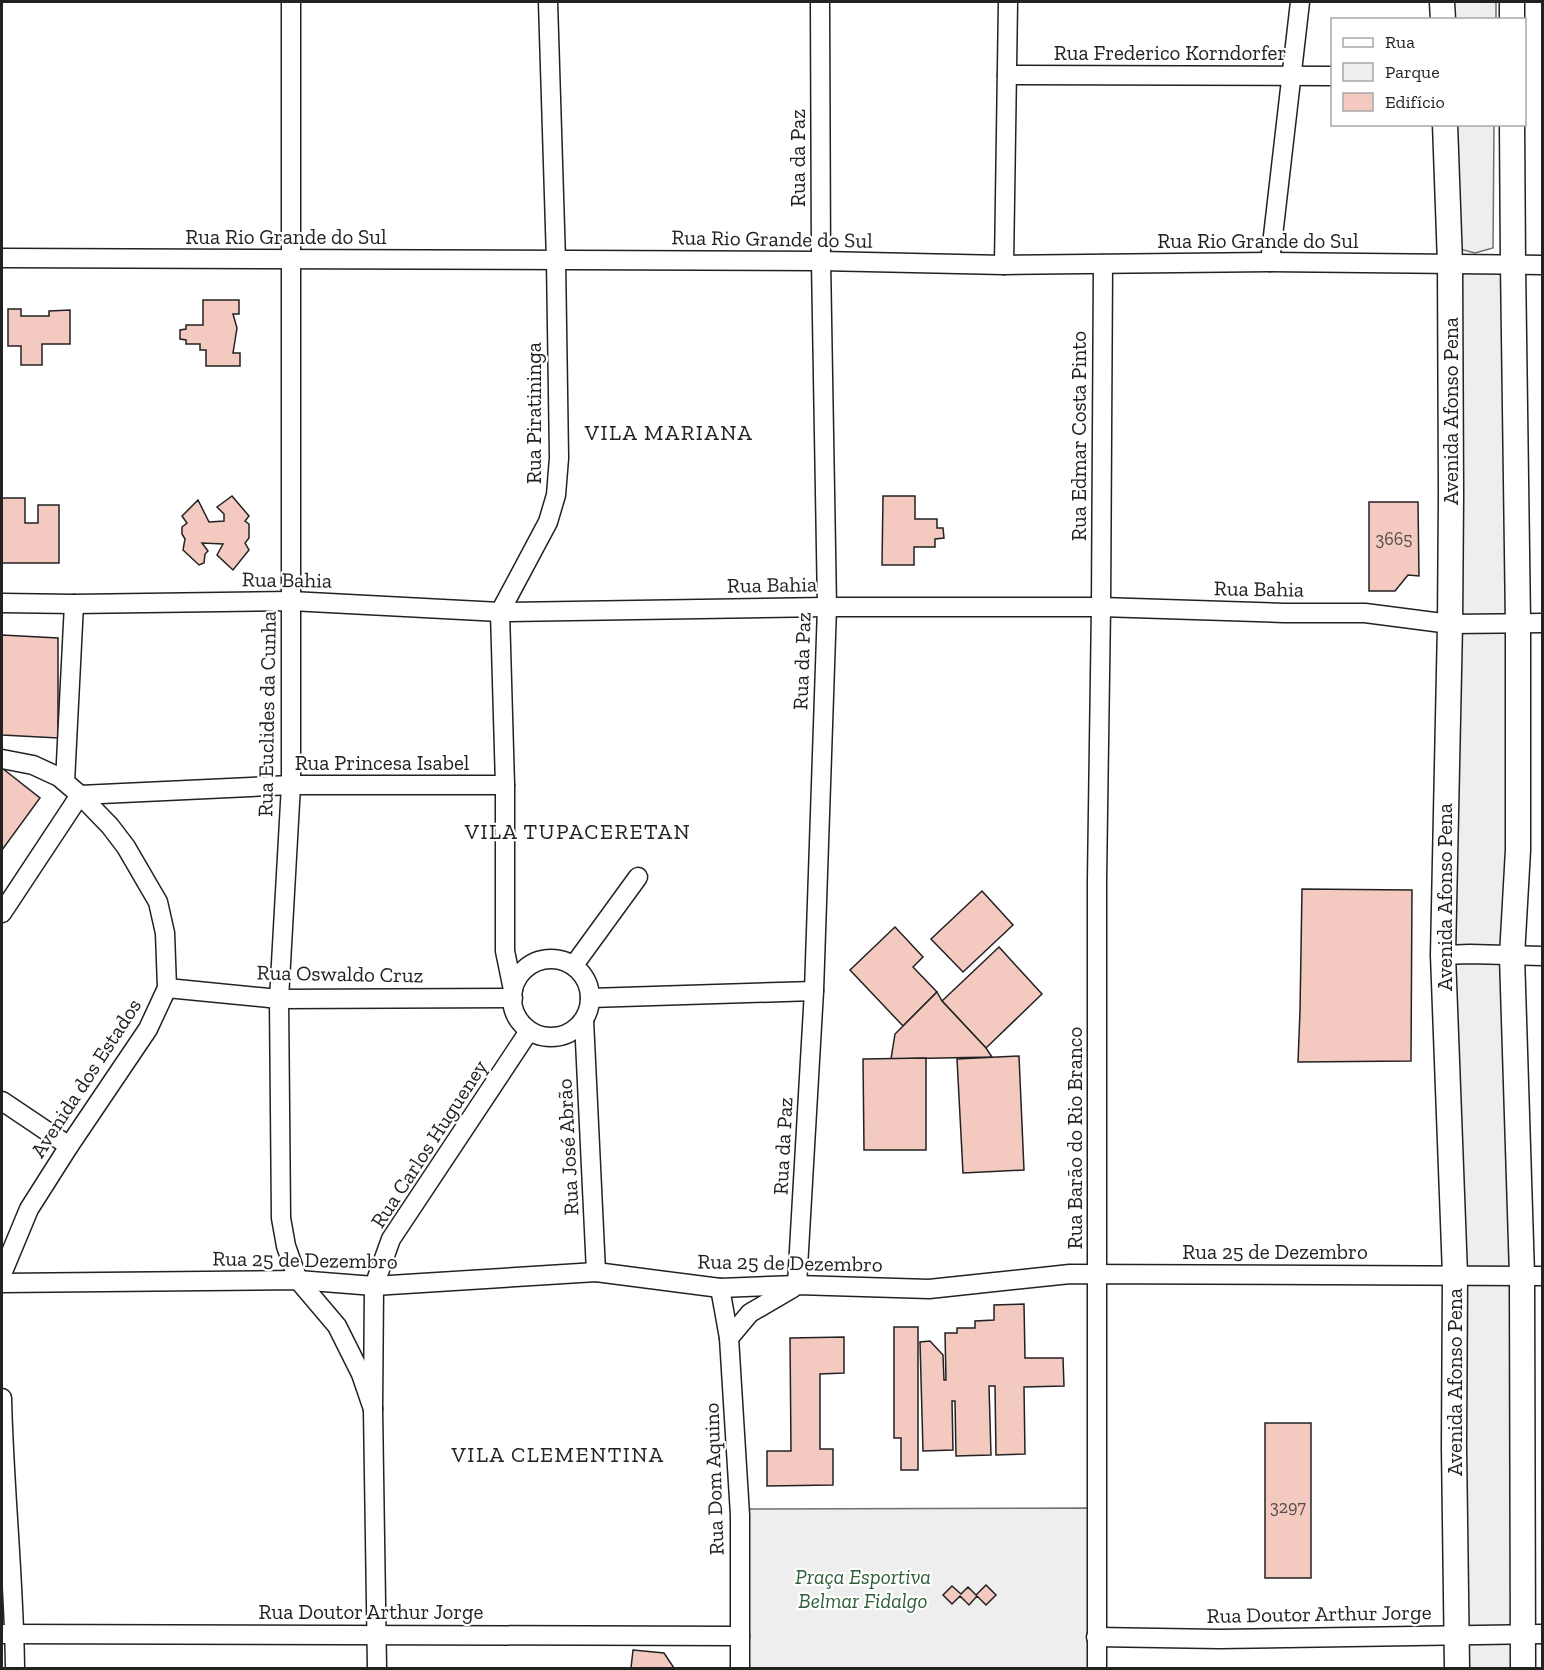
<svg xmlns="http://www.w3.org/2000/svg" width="1544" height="1670" font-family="'Zilla Slab',serif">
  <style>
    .green { fill: #eee; stroke: #6f6f6f; stroke-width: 1.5 }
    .building { fill: #f3c9c0; stroke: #222; stroke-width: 1.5 }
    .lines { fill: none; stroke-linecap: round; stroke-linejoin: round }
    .minor-casing { stroke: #222; stroke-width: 21 }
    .major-casing { stroke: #222; stroke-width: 27 }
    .minor { stroke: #fff; stroke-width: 18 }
    .major { stroke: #fff; stroke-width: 24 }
    .labels { text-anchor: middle; stroke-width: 4.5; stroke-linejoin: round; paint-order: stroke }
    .number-label { font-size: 18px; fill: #564c4a }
    .street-label { font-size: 21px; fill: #222; stroke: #fff }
    .park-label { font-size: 21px; font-style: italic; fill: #2f5e38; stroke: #fff }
    .neighbourhood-label { font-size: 22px; letter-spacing: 1.5px; fill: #222; stroke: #fff }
  </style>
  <rect width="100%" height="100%" fill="#fff"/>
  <g class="green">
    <rect x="1454" y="2" width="42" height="17"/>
    <polygon points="1455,125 1494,125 1493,248 1475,253 1456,248"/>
    <polygon points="1450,263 1513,264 1523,1668 1457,1668"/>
    <polygon points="1097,1508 1097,1668 740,1668 740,1509"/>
  </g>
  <g class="building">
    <polygon points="203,300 239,300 239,314 233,314 237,328 233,353 240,353 240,366 206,366 206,350 200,350 200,344 186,344 186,340 180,339 180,330 186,329 186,325 203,325"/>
    <polygon points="8,309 21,309 21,316 49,316 49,311 70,310 70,344 42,344 42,365 21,365 21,346 8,346"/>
    <polygon points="232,496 249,516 245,521 249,524 249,538 245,543 249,550 233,570 217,555 223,544 202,543 208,551 205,554 204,563 199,565 183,550 185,539 182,534 182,527 187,523 182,516 198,500 209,522 224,521 224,514 217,507"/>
    <polygon points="883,496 915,496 915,519 937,519 937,528 943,528 944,538 935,539 935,547 914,547 914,565 882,565"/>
    <polygon points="2,498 25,498 25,523 38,523 38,505 59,505 59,563 2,563"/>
    <polygon points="1369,502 1418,502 1419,576 1408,575 1395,591 1369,591"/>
    <polygon points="2,635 58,638 58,738 2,735"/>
    <polygon points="2,768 40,798 2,850"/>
    <polygon points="1302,889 1412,890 1411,1061 1298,1062 1300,1011"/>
    <polygon points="982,891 1013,925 963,972 931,939"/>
    <polygon points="895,927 923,957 913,967 937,992 903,1026 850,970"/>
    <polygon points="999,947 1042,994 986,1048 942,1001"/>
    <polygon points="937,992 942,1001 986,1048 992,1057 891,1059 895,1034"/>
    <polygon points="1019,1056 1024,1170 963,1173 957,1059"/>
    <polygon points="926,1058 926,1150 864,1150 863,1059"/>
    <polygon points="1024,1304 1025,1358 1063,1358 1064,1386 1024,1387 1025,1454 996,1455 995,1386 989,1386 991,1455 956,1456 955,1401 952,1401 953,1450 923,1451 920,1342 930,1341 943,1355 944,1380 946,1380 945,1333 957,1333 957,1328 975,1328 975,1321 994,1320 994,1305"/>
    <polygon points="894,1327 918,1327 918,1470 901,1470 901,1438 894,1438"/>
    <polygon points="844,1337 844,1373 820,1374 820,1449 833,1449 833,1485 767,1486 767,1451 791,1451 790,1338"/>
    <rect x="1265" y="1423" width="46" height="155"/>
    <polygon points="986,1585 996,1595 986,1605 977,1596 969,1605 960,1596 952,1604 943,1595 952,1586 961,1594 968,1587 976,1595"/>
    <polygon points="633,1650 664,1653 674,1668 631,1668"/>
  </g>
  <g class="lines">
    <g class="minor-casing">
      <g id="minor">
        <polyline points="291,2 291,785 279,999 281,1218 286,1246 298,1280 337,1326 361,1374 373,1409"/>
        <polyline points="1007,75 1332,76"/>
        <polyline points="2,258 821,261 1004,265 1270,262 1542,265"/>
        <polyline points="1270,262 1300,2"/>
        <polyline points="1004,265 1008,2"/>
        <polyline points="2,603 74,604 291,601 500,612 827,607 1101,607 1284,613 1365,613 1450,624 1542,623"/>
        <polyline points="2,759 33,765 59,777 80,795 110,826 126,847 158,902 165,933 167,988 148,1029 69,1146 29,1209 2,1274"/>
        <polyline points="65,782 74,604"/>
        <polyline points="2,913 80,795 291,785 505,785"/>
        <polyline points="1443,955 1470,954 1542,956"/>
        <circle cx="551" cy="998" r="39"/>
        <polyline points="574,965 638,877"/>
        <polyline points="167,988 279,999 513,998"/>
        <polyline points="513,990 505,951 505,785 500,612 548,522 556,495 559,458 556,260 548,2"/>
        <polyline points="590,998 814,991"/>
        <polyline points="584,1020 596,1272"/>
        <polyline points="2,1101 69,1146"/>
        <polyline points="2,1283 298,1280 374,1286 596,1272 720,1288 797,1285 929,1289 1070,1274 1542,1276"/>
        <polyline points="797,1285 814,991 827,607 821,261 820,2"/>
        <polyline points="720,1288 729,1338 740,1515 740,1668"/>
        <polyline points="729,1338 750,1313 793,1288"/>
        <path d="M 2,1398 C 4,1488 14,1578 15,1668"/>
        <polyline points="2,1634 740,1636"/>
        <polyline points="1096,1637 1219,1639 1542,1634"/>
        <polyline points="377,1668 373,1409 374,1286 391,1239 529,1031"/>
        <polyline points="1097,1668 1097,879 1101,607 1103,264"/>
      </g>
    </g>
    <g class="major-casing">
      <g id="major">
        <polyline points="1442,2 1443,20"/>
        <polyline points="1512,2 1512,20"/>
        <polyline points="1445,124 1450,263 1451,496 1450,624 1443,955 1455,1275 1454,1448 1457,1668"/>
        <polyline points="1512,124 1513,264 1518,623 1518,850 1512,956 1522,1275 1523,1668"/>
      </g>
    </g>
    <use href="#minor" class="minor"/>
    <use href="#major" class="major"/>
  </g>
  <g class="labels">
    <g class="number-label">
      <text x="1394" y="545">3665</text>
      <text x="1288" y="1513">3297</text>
    </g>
    <g class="street-label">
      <text x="1170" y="60">Rua Frederico Korndorfer</text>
      <text transform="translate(798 158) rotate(-90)" y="7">Rua da Paz</text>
      <text x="286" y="244">Rua Rio Grande do Sul</text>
      <text transform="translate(772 239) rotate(1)" y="7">Rua Rio Grande do Sul</text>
      <text x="1258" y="248">Rua Rio Grande do Sul</text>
      <text transform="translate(1451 411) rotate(-90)" y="7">Avenida Afonso Pena</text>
      <text transform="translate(534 413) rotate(-90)" y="7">Rua Piratininga</text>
      <text transform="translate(1079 436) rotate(-90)" y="7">Rua Edmar Costa Pinto</text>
      <text transform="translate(287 580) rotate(1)" y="7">Rua Bahia</text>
      <text transform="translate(772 585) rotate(-1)" y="7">Rua Bahia</text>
      <text transform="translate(1259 589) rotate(1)" y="7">Rua Bahia</text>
      <text transform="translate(802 661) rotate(-88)" y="7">Rua da Paz</text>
      <text transform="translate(267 714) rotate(-89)" y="7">Rua Euclides da Cunha</text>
      <text x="382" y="770">Rua Princesa Isabel</text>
      <text transform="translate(1445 897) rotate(-90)" y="7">Avenida Afonso Pena</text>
      <text transform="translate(340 974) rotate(1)" y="7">Rua Oswaldo Cruz</text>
      <text transform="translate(86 1078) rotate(-57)" y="7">Avenida dos Estados</text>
      <text transform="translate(1075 1138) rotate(-90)" y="7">Rua Barão do Rio Branco</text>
      <text transform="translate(429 1144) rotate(-57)" y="7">Rua Carlos Hugueney</text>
      <text transform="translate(783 1146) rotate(-87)" y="7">Rua da Paz</text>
      <text transform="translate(568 1147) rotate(-93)" y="7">Rua José Abrão</text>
      <text x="1275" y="1259">Rua 25 de Dezembro</text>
      <text transform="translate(305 1260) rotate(1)" y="7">Rua 25 de Dezembro</text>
      <text transform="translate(790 1263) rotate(1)" y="7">Rua 25 de Dezembro</text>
      <text transform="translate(1455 1382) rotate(-90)" y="7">Avenida Afonso Pena</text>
      <text transform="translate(714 1479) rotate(-92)" y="7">Rua Dom Aquino</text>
      <text x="371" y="1619">Rua Doutor Arthur Jorge</text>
      <text transform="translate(1319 1614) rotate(-1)" y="7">Rua Doutor Arthur Jorge</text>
    </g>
    <g class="park-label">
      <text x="863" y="1584">Praça Esportiva<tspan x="863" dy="24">Belmar Fidalgo</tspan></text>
    </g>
    <g class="neighbourhood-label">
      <text x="669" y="440">VILA MARIANA</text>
      <text x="578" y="839">VILA TUPACERETAN</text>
      <text x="558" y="1462">VILA CLEMENTINA</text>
    </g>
  </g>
  <rect width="1544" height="1670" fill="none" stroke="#222222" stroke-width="6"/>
  <rect x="1331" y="18" width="195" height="108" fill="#ffffff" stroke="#a7a7a7" stroke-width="1.5"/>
  <rect x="1343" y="38" width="30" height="9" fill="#ffffff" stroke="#a7a7a7" stroke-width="1.5"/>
  <text x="1385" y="48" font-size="18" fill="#222222">Rua</text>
  <rect x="1343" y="63" width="30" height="18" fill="#eeeeee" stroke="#a7a7a7" stroke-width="1.5"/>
  <text x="1385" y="78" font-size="18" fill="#222222">Parque</text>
  <rect x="1343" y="93" width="30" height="18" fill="#f3c9c0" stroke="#a7a7a7" stroke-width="1.5"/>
  <text x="1385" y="108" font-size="18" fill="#222222">Edifício</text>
</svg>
